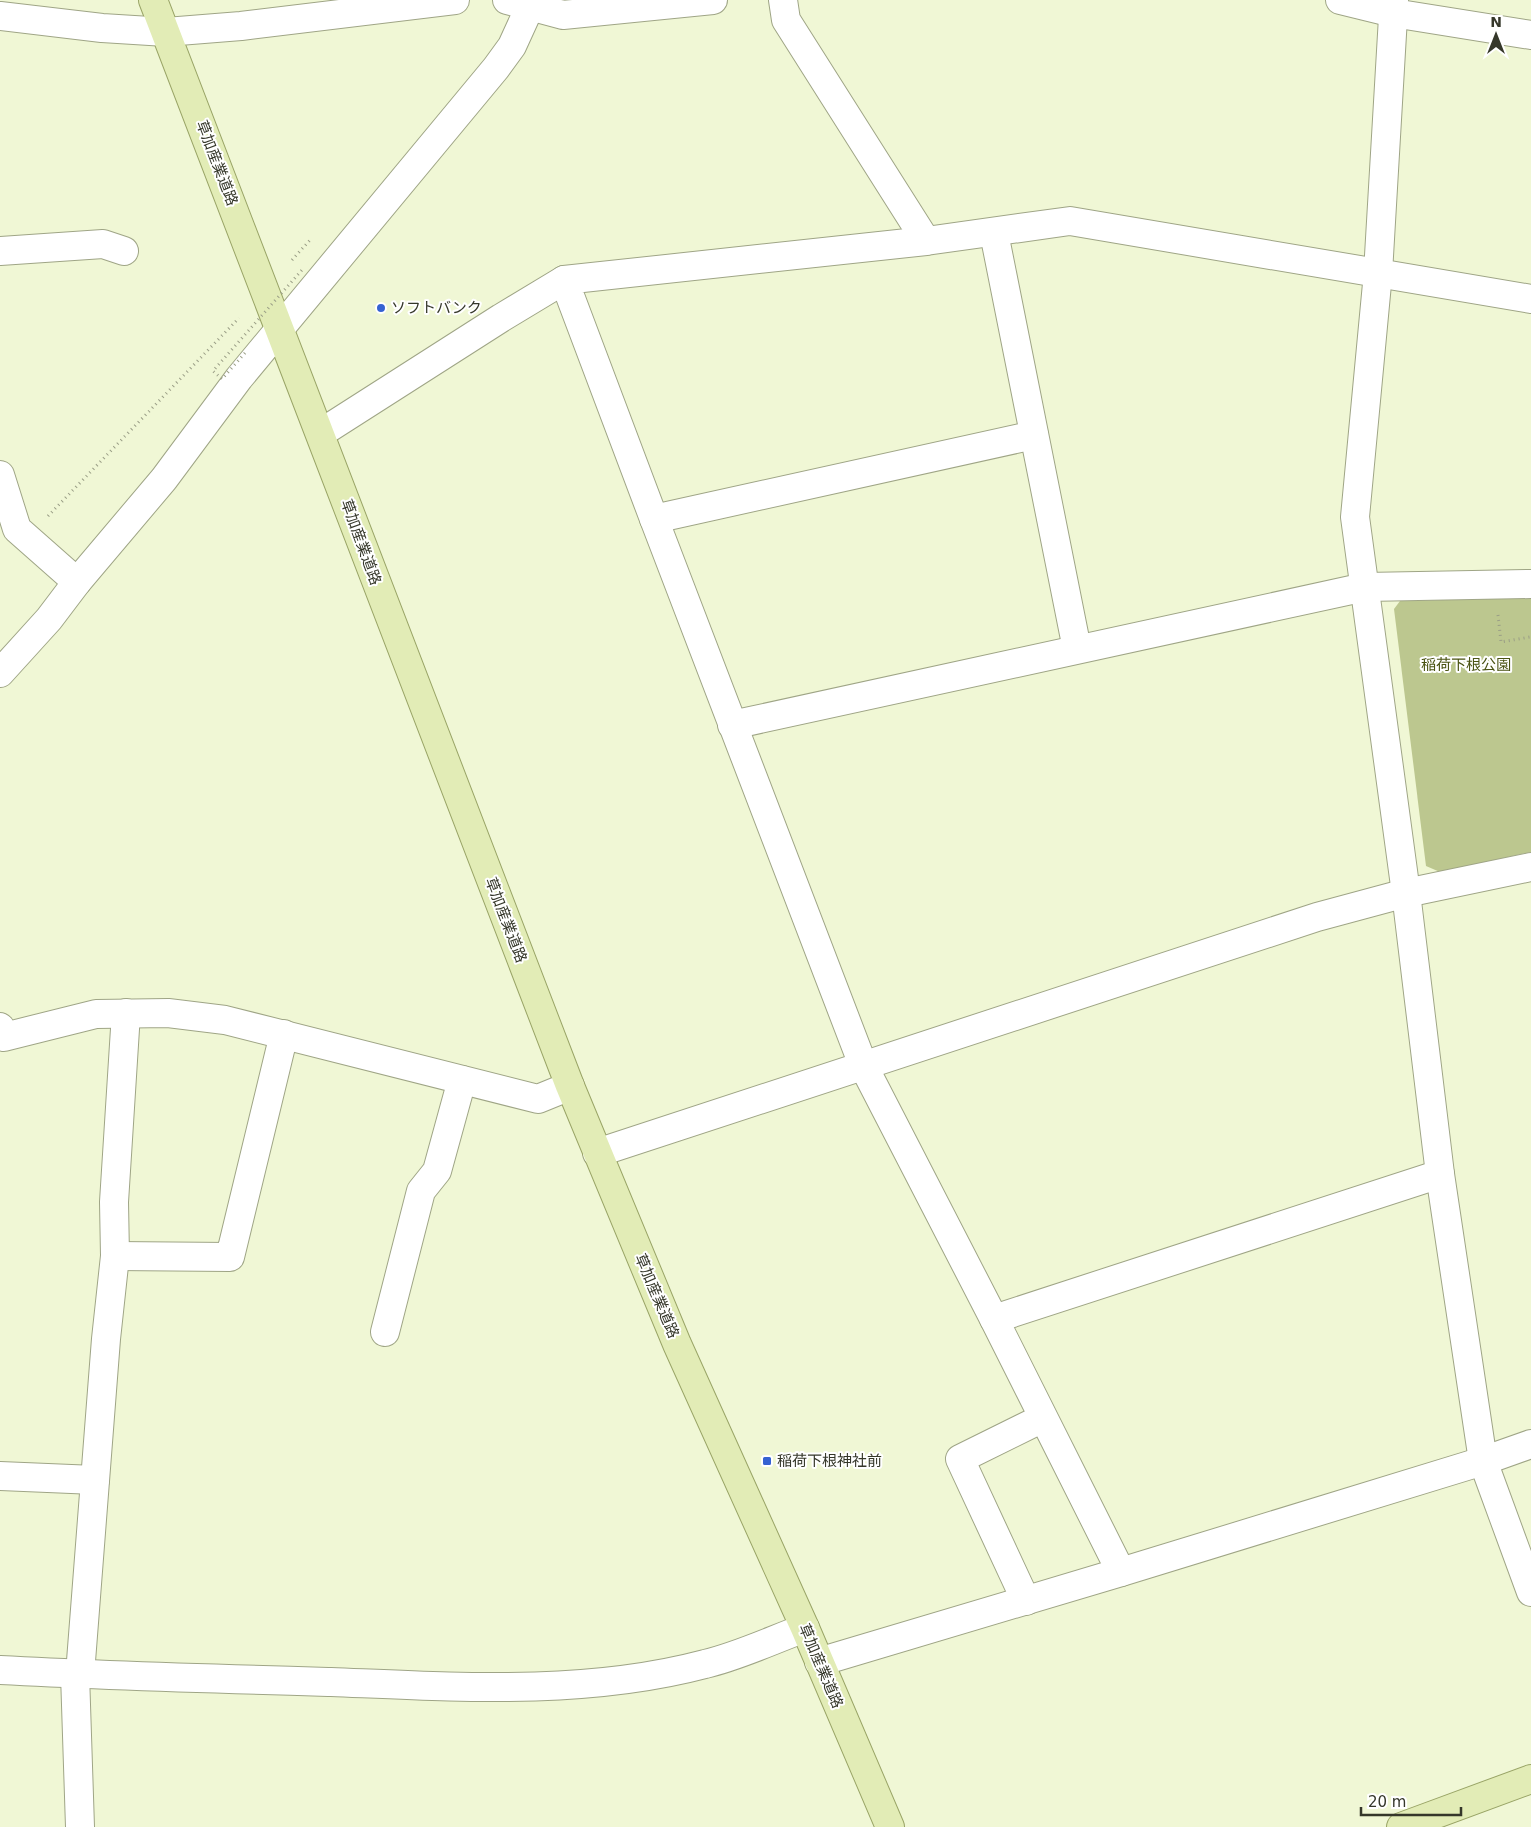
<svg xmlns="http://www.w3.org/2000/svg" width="1531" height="1827" font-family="'DejaVu Sans','Noto Sans JP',sans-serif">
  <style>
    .green { fill: #bcc78f }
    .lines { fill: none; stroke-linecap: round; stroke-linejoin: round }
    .minor-casing { stroke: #9fa586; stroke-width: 30 }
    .major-casing { stroke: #99a466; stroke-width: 30 }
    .path { stroke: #9a9e86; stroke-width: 3; stroke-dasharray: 1 4; stroke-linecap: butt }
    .minor { stroke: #fff; stroke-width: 28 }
    .major { stroke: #e2ecb6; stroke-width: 28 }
    .path-bridge { stroke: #9a9e86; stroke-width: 3; stroke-dasharray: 1 4; stroke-linecap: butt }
    .poi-dot { fill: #3562d2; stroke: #fff; stroke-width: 2 }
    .labels { text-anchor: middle; stroke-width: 4; stroke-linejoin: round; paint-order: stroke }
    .street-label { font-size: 15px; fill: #35372a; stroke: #fff }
    .poi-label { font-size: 15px; fill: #35372a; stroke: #fff; text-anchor: start }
    .park-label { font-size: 15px; fill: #4a5313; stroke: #fff }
  </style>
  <rect width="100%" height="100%" fill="#f0f7d5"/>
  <polygon class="green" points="1531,598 1531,852 1440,872 1426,866 1394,609 1400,601"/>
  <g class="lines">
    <g class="minor-casing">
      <g id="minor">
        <polyline points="507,0 563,15 713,0"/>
        <polyline points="783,0 786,20 926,241"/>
        <polyline points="1340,0 1393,13 1531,35"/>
        <polyline points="1394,0 1378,273 1355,517 1406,893 1440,1174 1483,1461 1531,1592"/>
        <polyline points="0,16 102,28 166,32 241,26 455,0"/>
        <polyline points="994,233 1077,649"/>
        <polyline points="0,251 103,244 124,251"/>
        <polyline points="321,433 501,318 564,280"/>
        <polyline points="0,475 17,529 77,582"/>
        <polyline points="654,519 1034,435"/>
        <polyline points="0,673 49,619 77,582 164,479 239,378 496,68 512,46 533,0"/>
        <polyline points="732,725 1365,587 1531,584"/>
        <polyline points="0,1027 4,1037 96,1014 168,1013 225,1020 538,1099 570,1086"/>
        <polyline points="597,1153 1317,917 1406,893 1531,867"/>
        <polyline points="115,1256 230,1257 284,1034"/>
        <polyline points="994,1319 1440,1174"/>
        <polyline points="385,1332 421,1191 437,1171 462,1080"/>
        <polyline points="0,1476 95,1480"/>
        <polyline points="1121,1572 994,1319 863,1065 654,519 564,280 926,241 1070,221 1531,299"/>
        <polyline points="1026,1601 960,1459 1043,1418"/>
        <polyline points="819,1662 1121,1572 1483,1461 1531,1444"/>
        <path d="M 0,1670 C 110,1676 221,1679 331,1682 C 455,1687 584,1696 705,1664 C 739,1656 772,1640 805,1628"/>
        <polyline points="75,1674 80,1827"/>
        <polyline points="80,1674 106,1339 115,1256 114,1202 126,1013"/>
      </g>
    </g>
    <g class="major-casing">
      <g id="major">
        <polyline points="153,0 570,1086 677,1344 805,1628 890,1827"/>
        <polyline points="1401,1827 1531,1779"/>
      </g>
    </g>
    <g class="path">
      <polyline points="292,260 310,240"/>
      <polyline points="48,516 239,318"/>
      <polyline points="1498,615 1501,642 1530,637"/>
    </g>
    <use href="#minor" class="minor"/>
    <use href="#major" class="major"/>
    <polyline class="path-bridge" points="245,353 222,379 213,371 302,270"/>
  </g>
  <g class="poi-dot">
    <circle cx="381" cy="308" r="5"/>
    <rect x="762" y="1456" width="10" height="10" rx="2.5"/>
  </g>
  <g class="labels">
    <g class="street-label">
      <text transform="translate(217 163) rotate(69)" y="5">草加産業道路</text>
      <text transform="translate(361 542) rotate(70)" y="5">草加産業道路</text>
      <text transform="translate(506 920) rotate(69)" y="5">草加産業道路</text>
      <text transform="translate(657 1296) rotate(67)" y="5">草加産業道路</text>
      <text transform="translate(821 1666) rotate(67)" y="5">草加産業道路</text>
    </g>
    <g class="poi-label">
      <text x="391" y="313">ソフトバンク</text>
      <text x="777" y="1466">稲荷下根神社前</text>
    </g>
    <g class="park-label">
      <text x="1466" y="670">稲荷下根公園</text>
    </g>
  </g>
  <g transform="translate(1496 35)" stroke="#ffffff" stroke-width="4" paint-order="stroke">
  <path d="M0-4L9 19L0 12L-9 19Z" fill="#35372a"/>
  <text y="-8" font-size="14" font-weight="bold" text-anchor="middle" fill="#35372a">N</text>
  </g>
  <path d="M1361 1807v8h100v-8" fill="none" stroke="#35372a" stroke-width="2.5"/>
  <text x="1368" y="1807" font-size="15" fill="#35372a" stroke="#ffffff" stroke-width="4" paint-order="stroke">20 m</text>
</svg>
